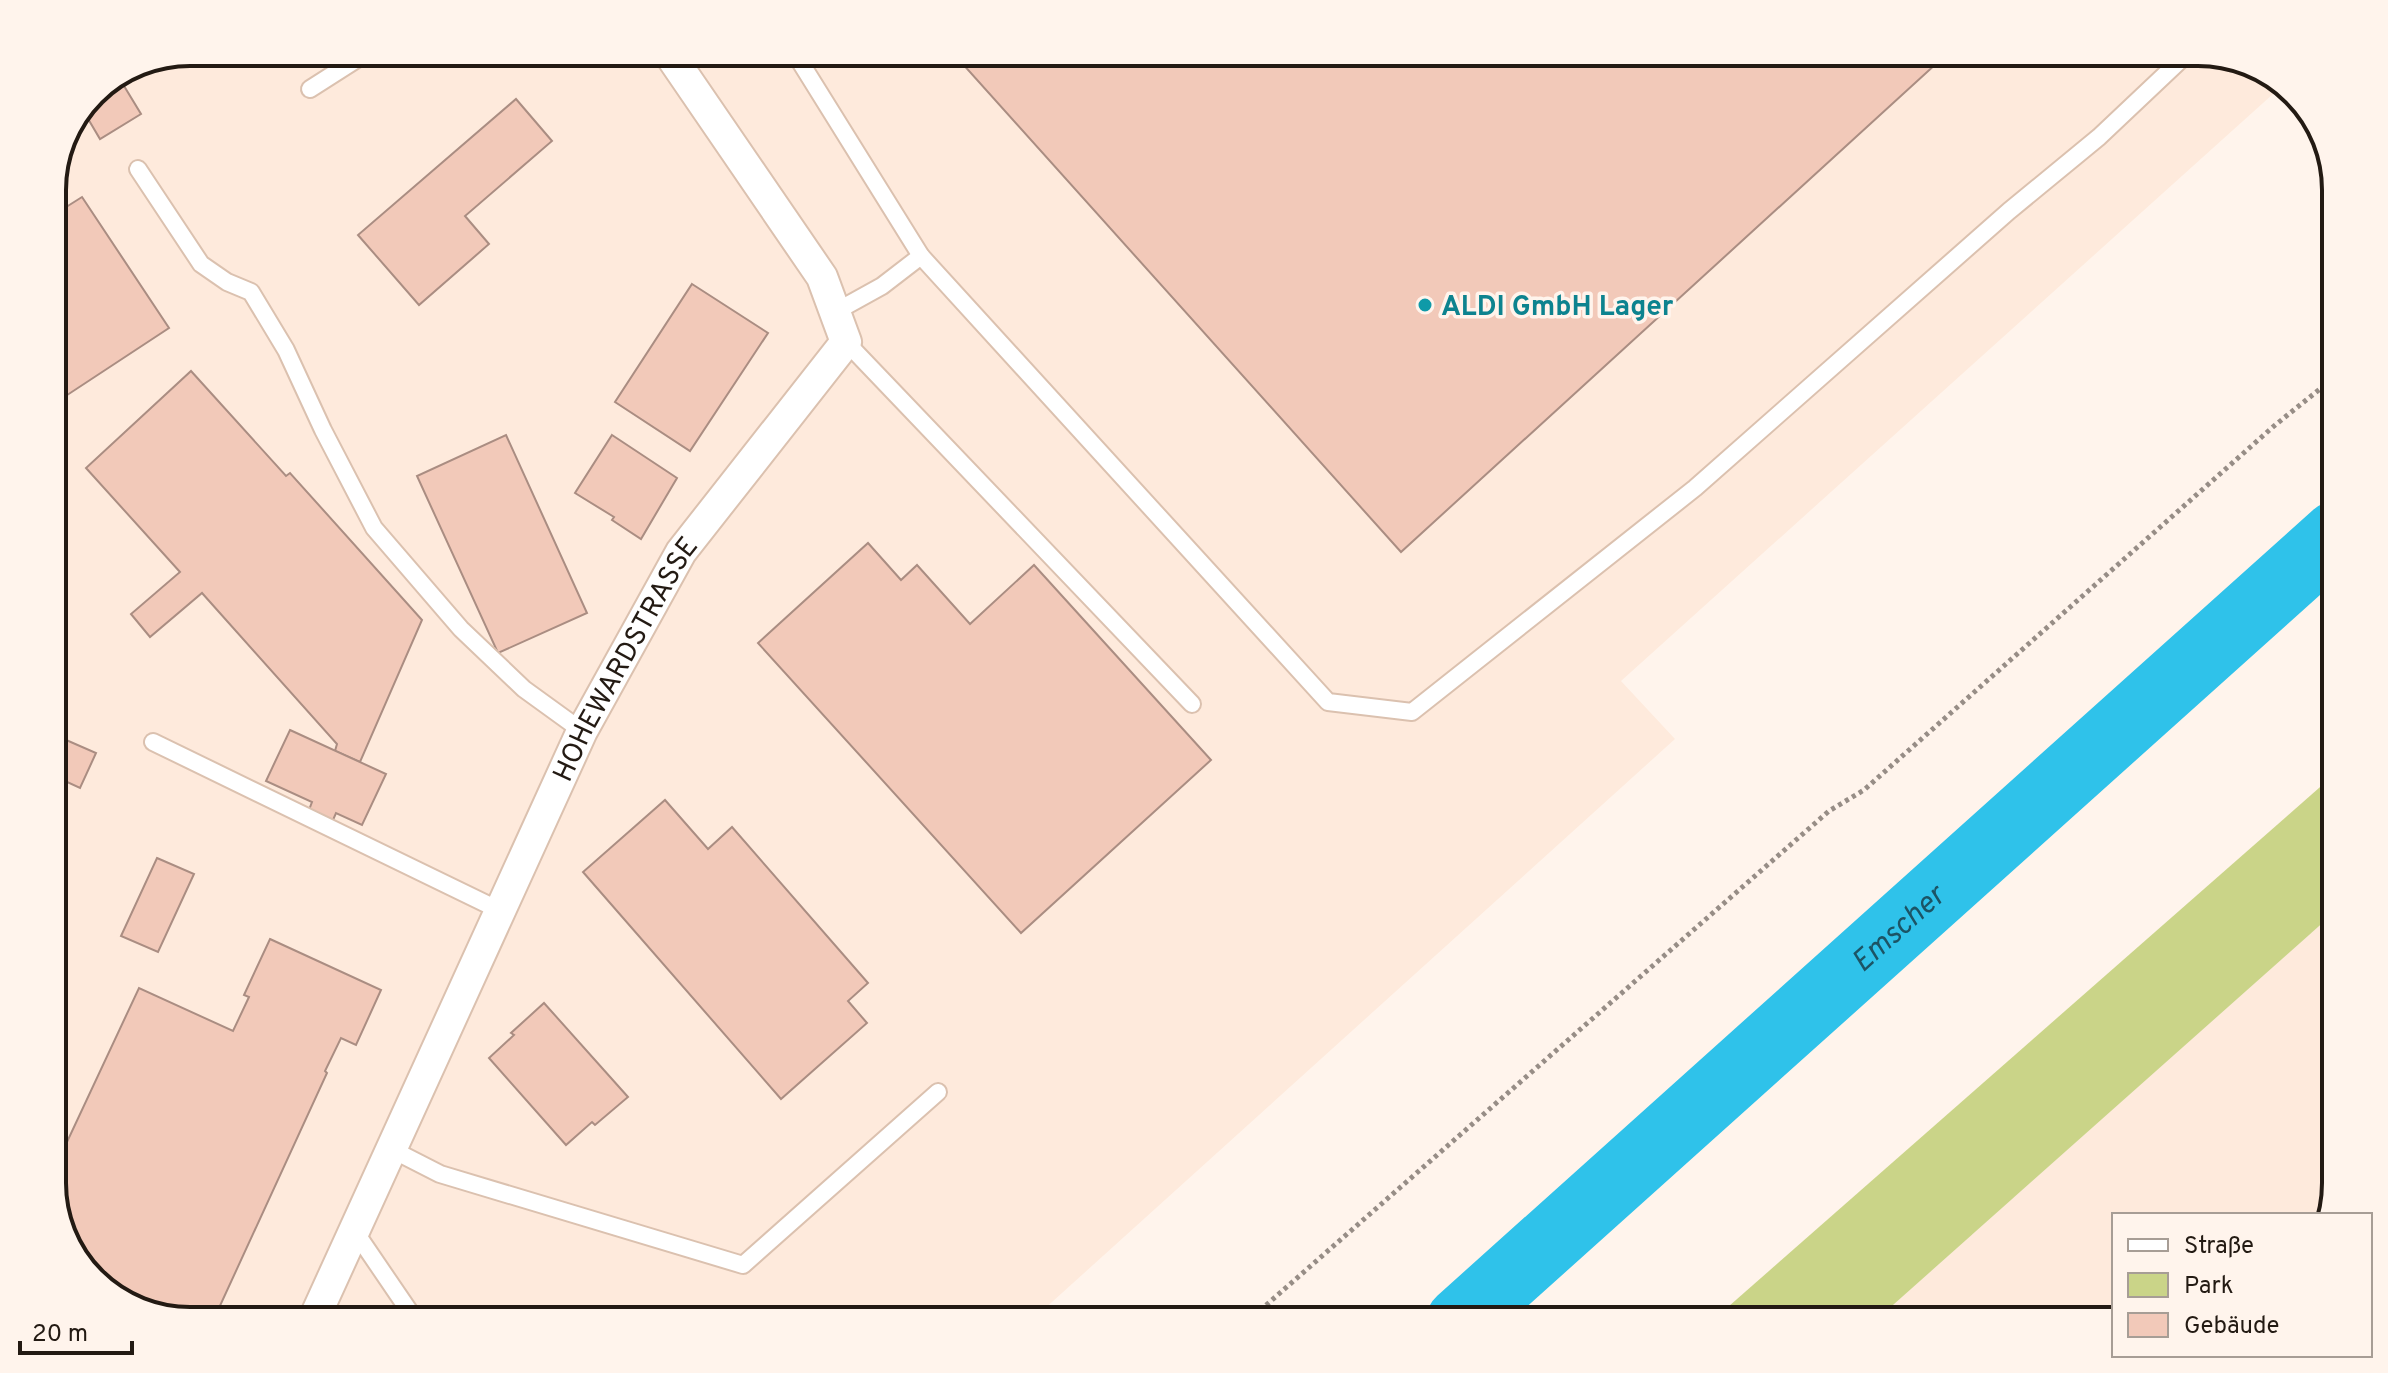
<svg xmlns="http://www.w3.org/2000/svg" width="2388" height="1373" font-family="Overpass,sans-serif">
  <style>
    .built { fill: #feeadc }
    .green { fill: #cad488 }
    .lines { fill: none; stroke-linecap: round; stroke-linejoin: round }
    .river { stroke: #2fc2ea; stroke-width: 68 }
    .building { fill: #f2c9b9; stroke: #aa8d82; stroke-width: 2 }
    .service-casing { stroke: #dbc1af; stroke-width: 20 }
    .minor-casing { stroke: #dbc1af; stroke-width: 34 }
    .path { stroke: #978d86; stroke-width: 5; stroke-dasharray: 4 4; stroke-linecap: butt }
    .service { stroke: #fff; stroke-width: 16 }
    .minor { stroke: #fff; stroke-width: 30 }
    .culture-dot { fill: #0f9aa8; stroke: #fff4ec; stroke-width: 3 }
    .labels { text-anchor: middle; stroke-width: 7; stroke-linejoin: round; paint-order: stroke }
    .culture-label { font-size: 28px; font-weight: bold; fill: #0d838f; stroke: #fff4ec; text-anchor: start }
    .street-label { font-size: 28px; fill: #231a13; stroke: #fff4ec }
    .water-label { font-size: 30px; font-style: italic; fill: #1c5465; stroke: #fff4ec }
    .rim { fill: none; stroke: #231a13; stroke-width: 4 }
  </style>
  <rect width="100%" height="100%" fill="#fff4ec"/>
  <g class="built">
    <polygon points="190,52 2198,52 2267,70 2283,85 1621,681 1675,739 1031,1321 190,1321 121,1303 75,1259 52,1191 52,182 93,92 138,62"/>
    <polygon points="2336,911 2336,1183 2328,1215 2114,1215 2114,1321 1875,1321"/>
  </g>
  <polygon class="green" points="2336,773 2336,911 1875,1321 1712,1321"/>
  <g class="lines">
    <path class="river" id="s1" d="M 1460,1321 L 2336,535"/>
  </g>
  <g class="building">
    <polygon points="952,52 1949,52 1401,552"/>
    <polygon points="118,76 141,114 100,139 84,112 93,92"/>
    <polygon points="516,99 552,141 465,216 489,244 419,305 358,235"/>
    <polygon points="82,197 169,328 52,405 52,216"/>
    <polygon points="692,284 768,333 690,451 615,402"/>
    <polygon points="191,371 286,476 290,473 422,620 360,762 335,751 337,744 202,593 150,637 131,614 180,572 86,468"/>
    <polygon points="506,435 587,613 498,653 417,476"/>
    <polygon points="612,435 677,478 641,539 612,520 614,517 575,493"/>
    <polygon points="868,543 901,580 917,565 970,624 1034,565 1211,760 1021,933 758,643"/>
    <polygon points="290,730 386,774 362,825 336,813 333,820 309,810 312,802 266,781"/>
    <polygon points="57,736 96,753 80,788 52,775 52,746"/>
    <polygon points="665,800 708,849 732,827 868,983 848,1001 867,1023 781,1099 583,872"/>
    <polygon points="157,858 194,874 158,952 121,936"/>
    <polygon points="270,939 381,990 356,1045 341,1038 325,1071 327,1073 213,1321 190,1321 158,1313 106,1289 75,1259 52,1191 52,1174 139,988 233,1031 249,997 244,995"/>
    <polygon points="544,1003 628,1097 595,1125 592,1122 566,1145 489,1058 514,1035 511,1033"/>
  </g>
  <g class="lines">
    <g class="service-casing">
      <g id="service">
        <polyline points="794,52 921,256 1328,702 1412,712 1695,488 2009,211 2099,137 2189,52"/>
        <polyline points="310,89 368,52"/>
        <polyline points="138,169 201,264 227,282 251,292 286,350 323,430 374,528 461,629 524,689 582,731"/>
        <polyline points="835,312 882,286 921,256"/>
        <polyline points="846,342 1192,704"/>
        <polyline points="153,742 501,911"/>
        <polyline points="391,1149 440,1174 743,1265 938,1092"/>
        <polyline points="354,1230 416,1321"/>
      </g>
    </g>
    <g class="minor-casing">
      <g id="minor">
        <path id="s2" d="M 313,1321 L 582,731 L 681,552 L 846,342 L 822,277 L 668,52"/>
      </g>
    </g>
    <polyline class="path" points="1248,1321 1829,811 1864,790 2274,426 2336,376"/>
    <use href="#service" class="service"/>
    <use href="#minor" class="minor"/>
  </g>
  <circle class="culture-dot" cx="1425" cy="305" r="8"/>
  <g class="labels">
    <g class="culture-label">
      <text x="1441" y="315">ALDI GmbH Lager</text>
    </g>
    <g class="street-label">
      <text dy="10" stroke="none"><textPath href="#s2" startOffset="732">HOHEWARDSTRASSE</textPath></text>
    </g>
    <g class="water-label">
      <text dy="10" stroke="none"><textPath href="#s1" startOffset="588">Emscher</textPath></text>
    </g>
  </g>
  <path d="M0 0H2388V1373H0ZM190 66H2198A124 124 0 0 1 2322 190V1183A124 124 0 0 1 2198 1307H190A124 124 0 0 1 66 1183V190A124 124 0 0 1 190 66Z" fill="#fff4ec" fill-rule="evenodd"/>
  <path class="rim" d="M190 66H2198A124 124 0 0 1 2322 190V1183A124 124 0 0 1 2198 1307H190A124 124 0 0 1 66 1183V190A124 124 0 0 1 190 66Z"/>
  <rect x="2112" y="1213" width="260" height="144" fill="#fff4ec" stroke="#a79d95" stroke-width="2"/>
  <rect x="2128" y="1239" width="40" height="12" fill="#ffffff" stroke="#a79d95" stroke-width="2"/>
  <text x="2184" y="1253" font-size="24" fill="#231a13">Straße</text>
  <rect x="2128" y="1273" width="40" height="24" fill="#cad488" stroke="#a79d95" stroke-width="2"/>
  <text x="2184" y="1293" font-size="24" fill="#231a13">Park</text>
  <rect x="2128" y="1313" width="40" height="24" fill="#f2c9b9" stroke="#a79d95" stroke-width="2"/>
  <text x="2184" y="1333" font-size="24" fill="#231a13">Gebäude</text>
  <path d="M20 1341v12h112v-12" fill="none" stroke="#231a13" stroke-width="4"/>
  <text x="32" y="1341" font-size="24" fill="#231a13" stroke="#fff4ec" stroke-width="6" paint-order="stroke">20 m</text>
</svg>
